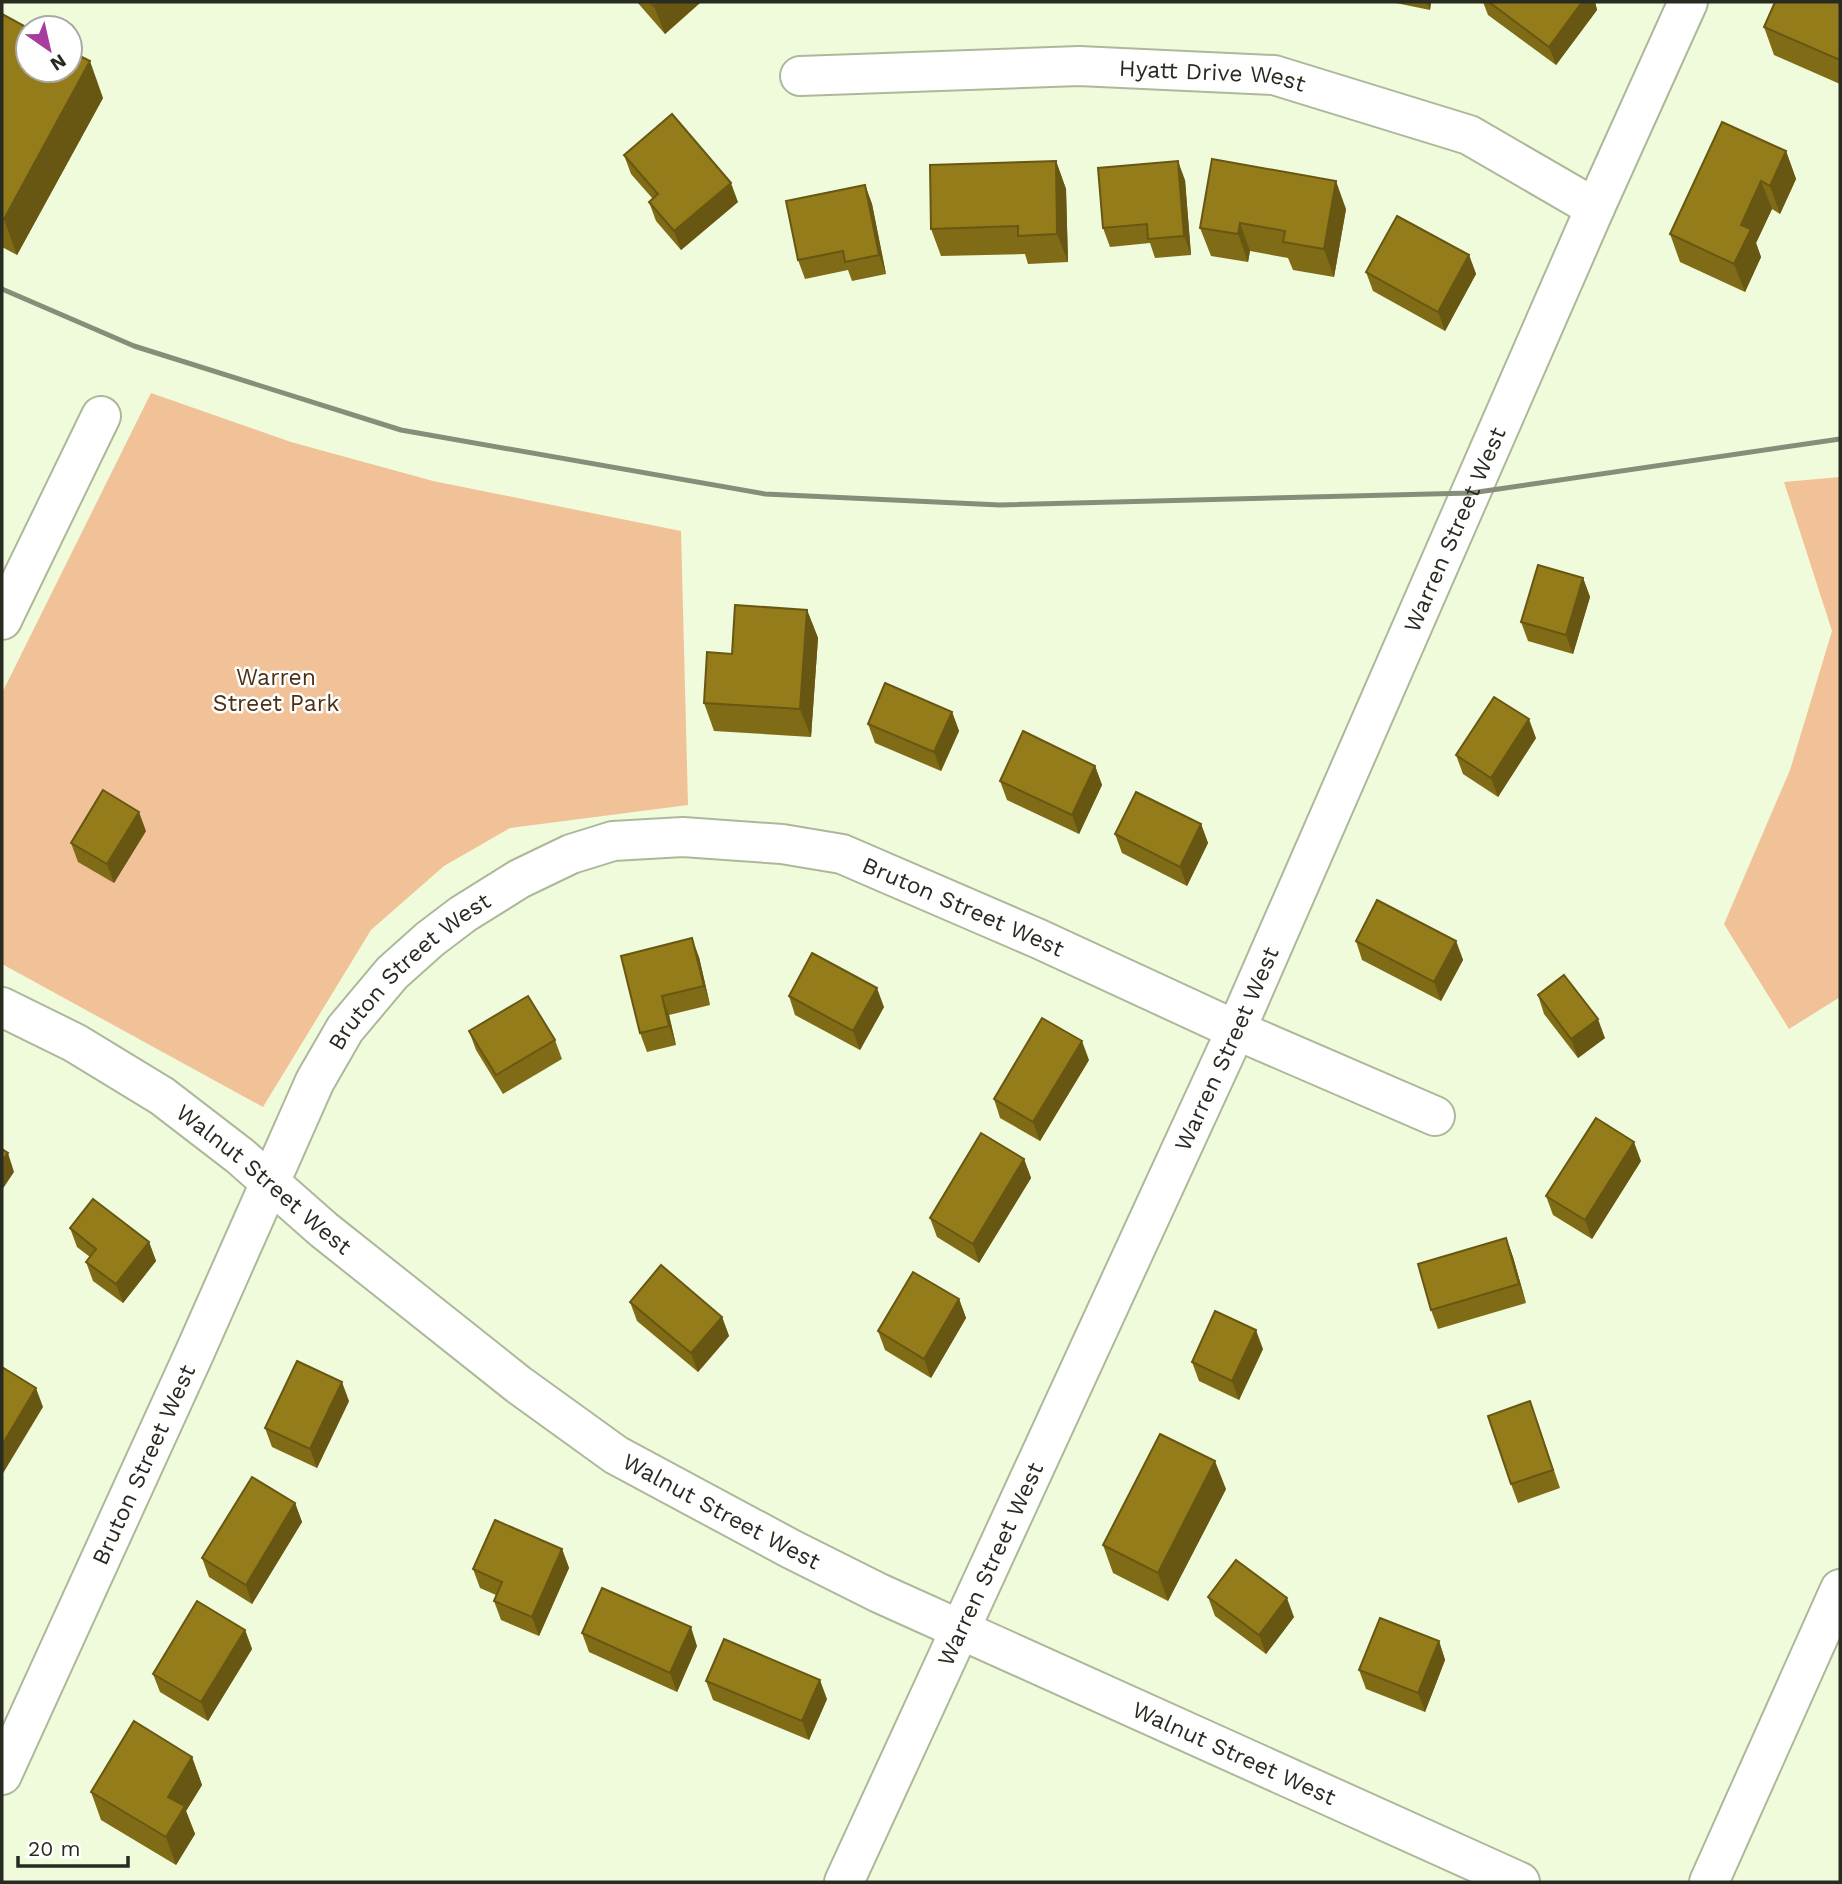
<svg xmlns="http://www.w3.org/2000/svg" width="1842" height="1884" font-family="'Work Sans',sans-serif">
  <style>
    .green { fill: #f1c298 }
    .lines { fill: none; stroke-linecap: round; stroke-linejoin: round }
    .street-casing { stroke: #adb89a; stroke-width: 42 }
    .street { stroke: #fff; stroke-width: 38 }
    .rail { stroke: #868e79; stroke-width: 5 }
    .wall { fill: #806b16 }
    .shaded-wall { fill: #685712 }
    .building { fill: #957c1a; stroke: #685712; stroke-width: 2 }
    .labels { text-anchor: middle; stroke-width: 5; stroke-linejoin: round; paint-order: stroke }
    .street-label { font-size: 23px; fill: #272b20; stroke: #fff }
    .park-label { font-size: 23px; fill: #4c3115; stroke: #fff }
  </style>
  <rect width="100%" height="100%" fill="#effbdb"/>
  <g class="green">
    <polygon points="151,393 291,442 433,481 681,531 688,805 510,828 444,866 371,930 263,1107 2,964 2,693"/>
    <polygon points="1840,477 1840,997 1789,1029 1724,924 1790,770 1832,631 1784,482"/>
  </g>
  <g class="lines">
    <g class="street-casing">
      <g id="street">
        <path id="s1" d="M 800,76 L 1079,66 L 1274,75 L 1469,135 L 1595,208"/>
        <polyline points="2,620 101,416"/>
        <path id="s2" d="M 2,1007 L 75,1043 L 162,1096 L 240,1156 L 324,1230 L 519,1385 L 616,1455 L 791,1549 L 879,1593 L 1520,1882"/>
        <path id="s3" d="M 2,1775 L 194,1354 L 315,1081 L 345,1029 L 392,973 L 430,939 L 463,914 L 519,879 L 571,854 L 613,841 L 683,837 L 782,844 L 842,854 L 1039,939 L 1236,1030 L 1435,1116"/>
        <path id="s4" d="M 844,1882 L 1236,1030 L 1595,208 L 1688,2"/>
        <polyline points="1709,1882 1840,1589"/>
      </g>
    </g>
    <use href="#street" class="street"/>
    <polyline class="rail" points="2,289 134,346 401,430 765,494 1000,505 1471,493 1840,439"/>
  </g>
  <g class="wall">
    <polygon points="637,2 701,2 665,34"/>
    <polygon points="1391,2 1431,2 1430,10"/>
    <polygon points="1483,2 1595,2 1597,10 1556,65 1488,15"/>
    <polygon points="1840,2 1840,84 1774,55 1764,27"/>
    <polygon points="2,14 103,98 17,255 2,247"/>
    <polygon points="1786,151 1796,179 1780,214 1772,209 1756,243 1761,257 1745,292 1680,262 1670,234"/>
    <polygon points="624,155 738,202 681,250 656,221 649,202 653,199 631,174"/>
    <polygon points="1056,161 1066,189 1068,262 1028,264 1025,254 941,256 931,229"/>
    <polygon points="1185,180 1191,255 1155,258 1150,243 1110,247 1103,228"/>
    <polygon points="865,185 872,204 886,274 852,281 848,270 805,279 798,260"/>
    <polygon points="1346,209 1334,277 1293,270 1288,258 1250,251 1248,262 1211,256 1200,228"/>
    <polygon points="1469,255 1476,274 1445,331 1373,291 1366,272"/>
    <polygon points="1583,578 1590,597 1573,654 1528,641 1521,622"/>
    <polygon points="807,610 818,638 811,737 714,731 704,703 732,654"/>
    <polygon points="952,712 959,731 941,771 875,743 868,724"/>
    <polygon points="1536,738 1498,797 1463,774 1456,755"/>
    <polygon points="1095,766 1102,785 1079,834 1007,800 1000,781"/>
    <polygon points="1201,824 1208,843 1187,886 1122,853 1115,834"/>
    <polygon points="146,831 114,883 78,862 71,843"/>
    <polygon points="1356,941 1456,941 1463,960 1441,1001 1362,960"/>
    <polygon points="621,956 699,957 710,1005 669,1015 676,1045 647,1052 640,1033"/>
    <polygon points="1538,995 1605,1038 1578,1058 1544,1014"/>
    <polygon points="789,996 884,1007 860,1050 795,1015"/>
    <polygon points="469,1031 555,1040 562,1059 503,1094 476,1050"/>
    <polygon points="1089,1060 1040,1141 1000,1118 994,1099"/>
    <polygon points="1024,1159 1031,1178 979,1263 937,1237 930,1218"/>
    <polygon points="1641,1161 1592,1239 1553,1215 1546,1196"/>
    <polygon points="70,1228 149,1242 156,1261 123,1303 93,1281 86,1262 90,1257 77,1247"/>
    <polygon points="1506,1238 1513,1257 1526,1303 1438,1329 1431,1310"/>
    <polygon points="959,1299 966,1318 931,1378 885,1350 878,1331"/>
    <polygon points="630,1302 722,1317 729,1336 698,1372 637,1321"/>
    <polygon points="1263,1349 1239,1400 1199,1381 1192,1362"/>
    <polygon points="349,1401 317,1468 272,1447 265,1428"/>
    <polygon points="1537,1420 1560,1488 1518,1503 1511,1484"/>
    <polygon points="1226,1489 1168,1601 1113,1573 1103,1545"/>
    <polygon points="295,1503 302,1522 252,1604 209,1577 202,1558"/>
    <polygon points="562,1549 569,1568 539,1636 501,1620 494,1601 496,1595 480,1588 473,1569"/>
    <polygon points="1208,1597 1294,1617 1266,1654 1215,1616"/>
    <polygon points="245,1630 252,1649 208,1721 160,1692 153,1674"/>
    <polygon points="582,1633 697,1646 677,1692 589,1652"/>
    <polygon points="1439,1641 1445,1660 1425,1712 1366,1689 1359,1670"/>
    <polygon points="706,1681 827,1699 809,1740 713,1700"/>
    <polygon points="192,1757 202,1785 186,1811 195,1834 176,1865 101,1820 91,1792"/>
  </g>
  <g class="shaded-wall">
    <polygon points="659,2 701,2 665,34 654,6"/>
    <polygon points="1427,2 1431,2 1430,10"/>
    <polygon points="1582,2 1595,2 1597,10 1556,65 1549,47"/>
    <polygon points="90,61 103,98 17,255 4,219"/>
    <polygon points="1786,151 1796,179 1780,214 1770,186"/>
    <polygon points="1056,161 1066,189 1068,262 1057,234"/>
    <polygon points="1178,161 1185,180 1191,255 1184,236"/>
    <polygon points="1336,181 1346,209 1334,277 1324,249"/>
    <polygon points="1761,181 1772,209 1756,243 1761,257 1745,292 1734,264 1741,225"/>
    <polygon points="731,183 738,202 681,250 674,231"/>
    <polygon points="865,185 872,204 886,274 879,255"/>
    <polygon points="1240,223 1250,251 1248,262 1238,234"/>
    <polygon points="1469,255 1476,274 1445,331 1438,312"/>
    <polygon points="1583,578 1590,597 1573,654 1566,635"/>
    <polygon points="807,610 818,638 811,737 800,709"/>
    <polygon points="952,712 959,731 941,771 934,752"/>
    <polygon points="1529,719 1536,738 1498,797 1491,778"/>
    <polygon points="1095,766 1102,785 1079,834 1072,815"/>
    <polygon points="139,812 146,831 114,883 107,864"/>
    <polygon points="1201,824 1208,843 1187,886 1180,867"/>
    <polygon points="692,938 699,957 710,1005 704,986"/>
    <polygon points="1456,941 1463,960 1441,1001 1434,982"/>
    <polygon points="877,988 884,1007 860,1050 853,1031"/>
    <polygon points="662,996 669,1015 676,1045 669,1026"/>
    <polygon points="1598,1019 1605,1038 1578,1058 1571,1039"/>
    <polygon points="1082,1041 1089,1060 1040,1141 1033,1122"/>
    <polygon points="1634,1142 1641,1161 1592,1239 1585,1220"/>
    <polygon points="8,1153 14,1172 2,1190 2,1161"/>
    <polygon points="1024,1159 1031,1178 979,1263 973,1244"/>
    <polygon points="1506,1238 1513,1257 1526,1303 1519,1284"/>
    <polygon points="149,1242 156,1261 123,1303 116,1284"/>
    <polygon points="959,1299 966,1318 931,1378 924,1359"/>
    <polygon points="722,1317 729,1336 698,1372 691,1353"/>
    <polygon points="1256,1330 1263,1349 1239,1400 1232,1381"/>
    <polygon points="342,1382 349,1401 317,1468 310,1449"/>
    <polygon points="36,1388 43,1407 2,1475 2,1445"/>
    <polygon points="1215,1461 1226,1489 1168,1601 1158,1573"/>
    <polygon points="295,1503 302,1522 252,1604 246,1585"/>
    <polygon points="562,1549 569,1568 539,1636 532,1617"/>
    <polygon points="1287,1598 1294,1617 1266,1654 1259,1635"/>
    <polygon points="691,1627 697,1646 677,1692 670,1673"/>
    <polygon points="245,1630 252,1649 208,1721 201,1702"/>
    <polygon points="1439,1641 1445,1660 1425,1712 1418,1693"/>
    <polygon points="820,1680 827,1699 809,1740 802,1721"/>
    <polygon points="192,1757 202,1785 186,1811 195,1834 176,1865 166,1837 168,1797"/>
  </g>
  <g class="building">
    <polygon points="651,2 659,2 654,6"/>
    <polygon points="1489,2 1582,2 1549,47"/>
    <polygon points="1775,2 1840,2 1840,60 1764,27"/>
    <polygon points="2,14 28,28 28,70 70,70 70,51 90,61 4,219 2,218"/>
    <polygon points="672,114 731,183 674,231 649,202 658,194 624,155"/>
    <polygon points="1722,122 1786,151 1770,186 1761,181 1741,225 1751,229 1734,264 1670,234"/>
    <polygon points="1212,159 1336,181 1324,249 1283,242 1285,231 1240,223 1238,234 1200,228"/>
    <polygon points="1056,161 1057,234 1018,236 1018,226 931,229 930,165"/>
    <polygon points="1178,161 1184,236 1148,239 1147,224 1103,228 1098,168"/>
    <polygon points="865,185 879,255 845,262 843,251 798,260 786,201"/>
    <polygon points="1397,216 1469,255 1438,312 1366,272"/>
    <polygon points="1538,565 1583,578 1566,635 1521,622"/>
    <polygon points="735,605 807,610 800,709 704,703 707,652 732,654"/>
    <polygon points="885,683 952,712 934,752 868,724"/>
    <polygon points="1494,697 1529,719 1491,778 1456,755"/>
    <polygon points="1023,731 1095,766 1072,815 1000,781"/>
    <polygon points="103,790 139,812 107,864 71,843"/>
    <polygon points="1136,792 1201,824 1180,867 1115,834"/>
    <polygon points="1377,900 1456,941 1434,982 1356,941"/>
    <polygon points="692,938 704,986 662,996 669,1026 640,1033 621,956"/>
    <polygon points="812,953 877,988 853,1031 789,996"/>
    <polygon points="1564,975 1598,1019 1571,1039 1538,995"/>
    <polygon points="528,996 555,1040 496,1075 469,1031"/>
    <polygon points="1042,1018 1082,1041 1033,1122 994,1099"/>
    <polygon points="1596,1118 1634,1142 1585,1220 1546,1196"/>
    <polygon points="981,1133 1024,1159 973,1244 930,1218"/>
    <polygon points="2,1149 8,1153 2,1161"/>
    <polygon points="93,1199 149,1242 116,1284 86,1262 96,1249 70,1228"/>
    <polygon points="1506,1238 1519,1284 1431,1310 1418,1264"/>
    <polygon points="661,1265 722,1317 691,1353 630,1302"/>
    <polygon points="913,1272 959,1299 924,1359 878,1331"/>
    <polygon points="1215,1311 1256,1330 1232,1381 1192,1362"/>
    <polygon points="297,1361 342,1382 310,1449 265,1428"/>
    <polygon points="2,1367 36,1388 2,1445"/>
    <polygon points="1530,1401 1553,1470 1511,1484 1488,1416"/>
    <polygon points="1160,1434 1215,1461 1158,1573 1103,1545"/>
    <polygon points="252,1477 295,1503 246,1585 202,1558"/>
    <polygon points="495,1520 562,1549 532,1617 494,1601 502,1582 473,1569"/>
    <polygon points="1236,1560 1287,1598 1259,1635 1208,1597"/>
    <polygon points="602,1588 691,1627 670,1673 582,1633"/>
    <polygon points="197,1601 245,1630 201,1702 153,1674"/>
    <polygon points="1380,1618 1439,1641 1418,1693 1359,1670"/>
    <polygon points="724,1639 820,1680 802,1721 706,1681"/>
    <polygon points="134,1721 192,1757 168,1797 185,1806 166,1837 91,1792"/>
  </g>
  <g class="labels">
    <g class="street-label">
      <text dy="8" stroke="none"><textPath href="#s1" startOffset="413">Hyatt Drive West</textPath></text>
      <text dy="8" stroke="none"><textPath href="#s4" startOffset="1484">Warren Street West</textPath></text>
      <text dy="8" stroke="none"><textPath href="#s3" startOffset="1517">Bruton Street West</textPath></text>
      <text dy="8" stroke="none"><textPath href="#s3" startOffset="908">Bruton Street West</textPath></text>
      <text dy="8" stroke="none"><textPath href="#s4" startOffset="917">Warren Street West</textPath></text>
      <text dy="8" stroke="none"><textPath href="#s2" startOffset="315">Walnut Street West</textPath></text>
      <text dy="8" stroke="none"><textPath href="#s3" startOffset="341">Bruton Street West</textPath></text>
      <text dy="8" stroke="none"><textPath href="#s2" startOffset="882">Walnut Street West</textPath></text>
      <text dy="8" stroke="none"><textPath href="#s4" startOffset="350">Warren Street West</textPath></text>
      <text dy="8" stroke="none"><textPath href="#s2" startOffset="1449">Walnut Street West</textPath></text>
    </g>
    <g class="park-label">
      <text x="276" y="685">Warren<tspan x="276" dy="26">Street Park</tspan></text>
    </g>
  </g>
  <rect width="1842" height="1884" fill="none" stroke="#272b20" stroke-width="7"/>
  <g transform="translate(49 49) rotate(146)"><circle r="33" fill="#ffffff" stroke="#a9aaa6" stroke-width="2"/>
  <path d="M0-5L12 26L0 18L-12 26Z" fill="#a93d9d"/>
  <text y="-10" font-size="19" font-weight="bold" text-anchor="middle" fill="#272b20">N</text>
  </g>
  <path d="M18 1856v10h110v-10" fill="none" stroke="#272b20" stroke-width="3.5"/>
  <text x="28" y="1856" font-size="21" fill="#272b20" stroke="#ffffff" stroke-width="5" paint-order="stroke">20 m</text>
</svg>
